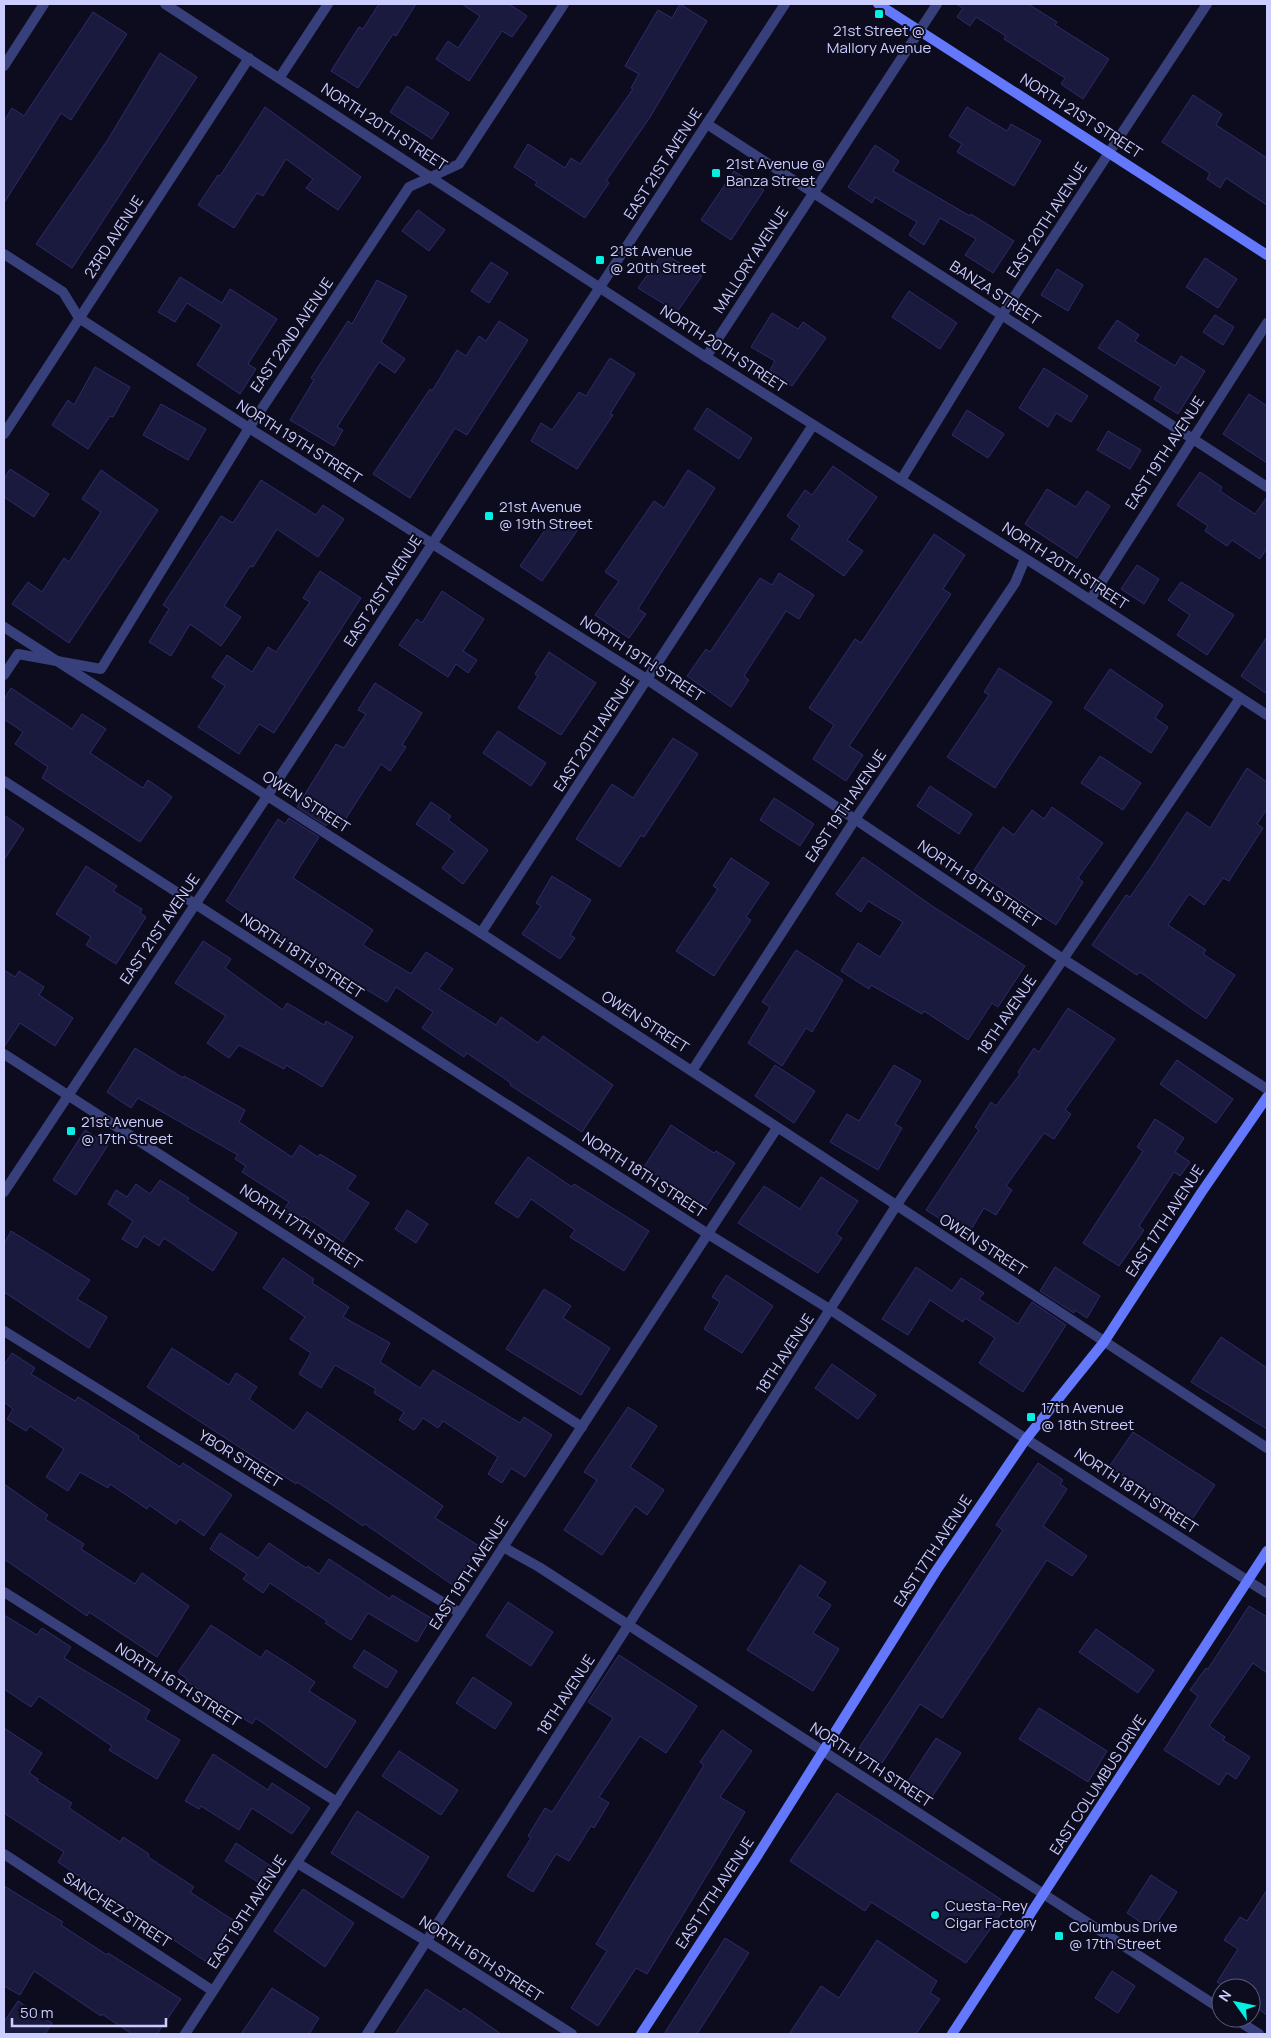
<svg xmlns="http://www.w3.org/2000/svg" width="1271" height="2038" font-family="Manrope,sans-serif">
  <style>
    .building { fill: #1a193e; stroke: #2e2b6a }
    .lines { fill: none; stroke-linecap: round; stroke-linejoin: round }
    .minor { stroke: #38407c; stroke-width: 10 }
    .tertiary { stroke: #38407c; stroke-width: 10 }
    .secondary { stroke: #6378fc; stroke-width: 10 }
    .poi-dot { fill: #05f0e2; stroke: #0d0c1e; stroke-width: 2 }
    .labels { text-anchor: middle; stroke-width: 4; stroke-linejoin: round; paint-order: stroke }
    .poi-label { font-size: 15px; fill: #cacdfe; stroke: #0d0c1e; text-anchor: start }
    .street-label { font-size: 15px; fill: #cacdfe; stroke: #0d0c1e }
  </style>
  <rect width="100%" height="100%" fill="#0d0c1e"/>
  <g class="building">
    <polygon points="379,4 416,4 396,36 393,34 358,88 331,71 359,27 363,29"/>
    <polygon points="462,4 509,4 527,16 512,37 502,31 469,81 436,59 448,41 458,48 480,16"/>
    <polygon points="680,4 707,21 650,117 606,181 609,183 585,218 535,185 537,182 514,167 528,144 565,168 571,158 580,164 633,89 631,88 639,74 625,66 658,10 672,18"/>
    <polygon points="956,4 1028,4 1057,22 1055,25 1109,59 1083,99 1061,84 1065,78 1004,39 1006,36 976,17 970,26 957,17 963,8"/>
    <polygon points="93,12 127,34 71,120 61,113 4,203 4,121 12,108 24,116"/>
    <polygon points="160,53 197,77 72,268 36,244 107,141"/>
    <polygon points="407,86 449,113 432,139 390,112"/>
    <polygon points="1193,95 1222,114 1216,125 1267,158 1267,205 1226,178 1220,188 1207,179 1210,173 1162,142"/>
    <polygon points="265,107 361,177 338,210 306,188 313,179 286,159 263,196 257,193 234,228 198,205 218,175 220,176"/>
    <polygon points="967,107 1007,131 1011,124 1041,141 1014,186 957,152 962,144 949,136"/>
    <polygon points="875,145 899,161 893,171 970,216 971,214 1014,241 993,273 965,255 976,239 940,218 924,245 909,235 917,222 875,197 872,203 848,187"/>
    <polygon points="734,171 764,190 731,240 701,220"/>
    <polygon points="418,210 445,230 429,251 402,231"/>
    <polygon points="663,253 702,276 677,312 638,288"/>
    <polygon points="1205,258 1237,279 1218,308 1186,287"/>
    <polygon points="491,262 508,273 489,303 471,291"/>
    <polygon points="1057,269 1083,285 1068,311 1041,295"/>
    <polygon points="180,277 222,303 230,289 277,319 248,364 256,369 240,394 197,365 222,325 187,303 175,322 158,312"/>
    <polygon points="377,280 407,296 381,342 405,359 395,373 379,362 337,427 343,430 334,446 290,420 314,380 311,378 348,321 352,324"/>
    <polygon points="909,291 957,323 940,349 892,317"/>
    <polygon points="772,313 798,329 803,322 826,338 792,386 770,370 775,361 751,347"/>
    <polygon points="1215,315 1234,327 1223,345 1203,332"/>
    <polygon points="1117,320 1139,335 1135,341 1175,366 1181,356 1205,371 1178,414 1154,399 1161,387 1098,348"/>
    <polygon points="499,321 528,340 467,435 455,428 410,498 373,474 430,389 432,391 457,350 466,356 479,336 486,341"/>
    <polygon points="610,358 635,374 610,414 613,415 577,469 531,441 541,423 552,430 579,392 586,396"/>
    <polygon points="95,367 130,387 113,417 110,416 88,449 52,425 68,400 74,405"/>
    <polygon points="1044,368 1088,396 1071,422 1056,413 1048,427 1019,408"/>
    <polygon points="1249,394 1267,406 1267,463 1223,434"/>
    <polygon points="161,404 206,429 188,460 143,435"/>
    <polygon points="707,408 752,438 739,459 694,429"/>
    <polygon points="967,410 1004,434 988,458 952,435"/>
    <polygon points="1108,431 1141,450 1130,469 1097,450"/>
    <polygon points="833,466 877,497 847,540 863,551 844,576 791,539 800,526 787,516 805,490 812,495"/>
    <polygon points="10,469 49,494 34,517 4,497 4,479"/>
    <polygon points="101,470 158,510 69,643 12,604 28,582 42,592 64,558 69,562 101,512 82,499"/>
    <polygon points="688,470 715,488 638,609 646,614 629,638 595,615 619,581 605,572 654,501 664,508"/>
    <polygon points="1200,472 1222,487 1220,491 1255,514 1267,497 1267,548 1260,559 1232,540 1227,546 1205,531 1208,526 1177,505"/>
    <polygon points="261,480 316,515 323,505 344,519 318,557 277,529 253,567 250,566 224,606 241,617 221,646 190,624 171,656 149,642 169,609 163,605 221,516 233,523"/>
    <polygon points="1047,489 1076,507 1087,491 1110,506 1077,558 1025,524"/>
    <polygon points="554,517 577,531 542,581 520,566"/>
    <polygon points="934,534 965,555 943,589 951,594 849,746 863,755 846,781 813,759 834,725 809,708 855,639 861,643"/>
    <polygon points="1137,565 1159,579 1144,604 1121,589"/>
    <polygon points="320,571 361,598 274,733 259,724 239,754 198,727 225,686 212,677 227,655 252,672 268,647 276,652 310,602 303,598"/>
    <polygon points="779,573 814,595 799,619 786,611 744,676 749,680 731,707 687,676 706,649 710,652 760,578 772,585"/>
    <polygon points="1181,582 1234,615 1207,655 1177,635 1190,615 1168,600"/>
    <polygon points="442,591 484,619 463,651 477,660 468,673 456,664 448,677 399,645 417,619 422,623"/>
    <polygon points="1267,637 1267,694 1241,676"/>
    <polygon points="549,652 596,683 561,735 518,708 538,676 535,674"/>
    <polygon points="999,668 1052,702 995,788 947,757 989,695 984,692"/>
    <polygon points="1110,669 1163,705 1155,718 1168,727 1151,753 1084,708"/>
    <polygon points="375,683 422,713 402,745 406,747 390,771 381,764 341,826 331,819 326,826 297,807 336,744 344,748 366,714 358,710"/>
    <polygon points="11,688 72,729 82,714 106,729 90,753 143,788 148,780 172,797 140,842 42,778 48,767 15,744 23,732 4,719 4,699"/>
    <polygon points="498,731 546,763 531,786 483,753"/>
    <polygon points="673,738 698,754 644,837 641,835 620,867 576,839 612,784 633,798"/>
    <polygon points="1100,756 1141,783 1123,810 1081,783"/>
    <polygon points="1247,768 1267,782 1267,809 1257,824 1263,828 1229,881 1223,878 1204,905 1189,894 1168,925 1206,950 1203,954 1235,975 1206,1019 1140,972 1137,975 1092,945 1126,895 1130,897 1151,867 1187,812 1210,828"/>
    <polygon points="930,786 972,814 959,834 917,806"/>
    <polygon points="774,798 814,824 800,846 760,820"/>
    <polygon points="431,802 451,816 448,820 488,850 463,884 442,868 455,851 416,824"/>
    <polygon points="1052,807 1103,843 1078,878 1083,882 1056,925 974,870 1003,827 1014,835 1032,810 1044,819"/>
    <polygon points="4,815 24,829 4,860"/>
    <polygon points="289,818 319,837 293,878 373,930 363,945 411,974 426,952 453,969 439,989 496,1025 501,1017 538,1043 543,1036 613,1085 582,1132 510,1085 511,1083 467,1053 464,1057 422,1028 433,1012 396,987 387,1002 279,937 226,901 278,819 285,824"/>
    <polygon points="863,857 932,906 1025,966 998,1007 992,1003 968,1040 924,1011 922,1014 871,985 869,989 841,971 858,943 880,957 903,922 868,901 861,912 836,894"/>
    <polygon points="731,858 769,883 746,917 751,920 714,976 676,951 718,889 713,886"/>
    <polygon points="86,866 117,886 113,891 142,909 140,913 146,917 116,964 86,945 91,937 56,914"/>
    <polygon points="552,876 591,900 570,935 575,938 560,959 522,934 541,906 536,903"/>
    <polygon points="203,941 231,959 225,968 283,1010 287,1003 324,1025 326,1021 353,1037 322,1087 286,1065 284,1069 239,1045 229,1058 207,1043 226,1016 175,983"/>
    <polygon points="796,950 843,980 812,1032 806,1028 782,1066 748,1043 770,1007 762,1002"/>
    <polygon points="4,970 15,977 19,971 44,987 39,995 73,1018 55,1046 20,1023 4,1047"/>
    <polygon points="1068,1008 1115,1039 1065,1110 1071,1114 1054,1139 1044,1133 1006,1186 1012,1190 996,1215 984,1208 967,1236 926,1210 979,1130 975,1127 991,1102 996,1106 1020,1074 1018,1072 1034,1048 1039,1052"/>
    <polygon points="135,1048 183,1078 184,1076 245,1110 239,1122 292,1157 300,1145 318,1157 320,1154 356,1176 347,1189 369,1203 343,1242 304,1216 300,1222 283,1211 289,1202 242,1172 246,1166 235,1159 238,1155 138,1098 131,1108 107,1092"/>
    <polygon points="1177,1060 1233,1099 1216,1123 1160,1084"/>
    <polygon points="775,1065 815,1091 794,1123 755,1096"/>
    <polygon points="894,1065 921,1081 895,1124 902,1128 878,1170 830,1142 847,1114 859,1121"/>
    <polygon points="1155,1119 1184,1138 1175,1152 1190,1162 1180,1176 1174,1172 1139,1226 1144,1230 1119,1266 1083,1243 1143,1151 1137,1147"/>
    <polygon points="671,1125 714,1153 716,1151 735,1163 706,1207 644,1167"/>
    <polygon points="85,1130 108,1145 76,1195 53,1180"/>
    <polygon points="528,1157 572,1187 574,1184 649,1231 624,1271 570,1237 575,1230 531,1199 518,1218 495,1203"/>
    <polygon points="821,1177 858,1201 836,1234 842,1238 818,1273 738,1223 764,1186 800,1209"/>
    <polygon points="160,1180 189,1198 187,1201 237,1233 213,1271 164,1238 159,1246 144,1236 137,1248 122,1239 133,1221 108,1204 116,1190 127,1197 136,1184 150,1194"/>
    <polygon points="407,1210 428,1224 416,1243 395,1229"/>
    <polygon points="11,1231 90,1280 77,1299 107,1317 89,1348 4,1292 4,1244"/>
    <polygon points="283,1258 314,1279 312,1283 349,1307 343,1317 390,1343 380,1362 420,1388 433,1370 520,1423 524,1417 552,1435 525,1477 511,1468 502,1483 488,1474 498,1457 443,1421 438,1428 423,1418 414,1430 399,1420 404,1412 374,1393 376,1389 335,1365 321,1388 299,1374 311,1353 290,1339 305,1317 263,1288"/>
    <polygon points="916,1267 952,1291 961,1278 984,1293 979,1299 1018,1324 1032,1302 1066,1325 1023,1392 979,1363 995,1338 965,1318 963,1322 930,1300 908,1335 882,1319"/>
    <polygon points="1055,1267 1100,1296 1087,1318 1075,1310 1074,1313 1040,1291"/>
    <polygon points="726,1275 773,1306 742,1353 704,1329 720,1302 712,1297"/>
    <polygon points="544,1289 571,1306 563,1318 610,1348 581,1395 506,1349"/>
    <polygon points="1221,1337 1267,1368 1267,1429 1191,1382"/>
    <polygon points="172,1348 229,1385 236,1373 257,1387 249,1399 294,1431 307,1412 443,1506 435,1518 479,1546 454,1586 365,1524 363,1526 331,1504 297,1482 296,1484 147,1387"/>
    <polygon points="12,1353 35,1368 31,1374 75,1401 78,1397 139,1436 138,1439 180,1467 183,1463 232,1495 204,1536 180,1519 176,1524 149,1505 147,1509 110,1484 108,1488 80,1472 68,1491 46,1477 64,1449 30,1426 26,1431 7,1419 13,1409 4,1402 4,1365"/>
    <polygon points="832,1364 876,1395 858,1419 815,1388"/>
    <polygon points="628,1407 657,1426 630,1467 664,1490 647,1515 635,1506 602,1555 564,1530 597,1480 584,1472"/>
    <polygon points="1133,1432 1215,1485 1192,1519 1109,1467"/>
    <polygon points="1038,1463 1063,1480 1060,1484 1067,1489 1043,1526 1087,1556 1072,1576 1047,1560 942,1718 920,1704 882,1763 859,1748 1003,1530 996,1525"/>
    <polygon points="4,1484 48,1515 45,1519 84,1544 81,1549 135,1584 142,1573 189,1606 157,1657 89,1612 87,1616 4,1559"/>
    <polygon points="220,1533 258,1558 269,1543 306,1568 308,1566 319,1574 329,1559 390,1599 392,1595 431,1618 417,1642 368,1613 351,1640 325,1623 327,1621 270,1583 263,1593 243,1579 247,1574 210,1549"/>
    <polygon points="800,1565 826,1582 817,1596 831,1605 813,1633 839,1649 813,1691 747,1650"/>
    <polygon points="508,1602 553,1632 531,1666 486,1636"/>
    <polygon points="1249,1606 1267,1617 1267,1673 1253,1663 1209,1726 1225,1737 1223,1740 1250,1757 1236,1779 1227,1773 1219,1785 1164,1750 1198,1696 1190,1690 1206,1668 1208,1669"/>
    <polygon points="4,1615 37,1635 42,1628 71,1647 64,1658 150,1710 145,1719 180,1740 157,1779 109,1750 112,1746 39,1696 31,1707 4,1689"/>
    <polygon points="211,1625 261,1658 266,1650 290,1665 315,1682 309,1691 356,1721 326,1768 256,1718 252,1724 186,1681 187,1679 178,1672"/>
    <polygon points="1096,1629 1154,1670 1138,1693 1079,1652"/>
    <polygon points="364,1650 397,1671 387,1688 353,1667"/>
    <polygon points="619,1655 697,1706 666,1753 640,1736 599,1797 609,1803 594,1828 591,1826 569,1861 556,1854 533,1892 507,1876 531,1838 528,1836 545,1808 552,1812 613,1718 588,1702"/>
    <polygon points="473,1677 512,1703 495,1729 456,1703"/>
    <polygon points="1039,1708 1107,1751 1088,1782 1019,1739"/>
    <polygon points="4,1728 42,1753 29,1773 38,1779 37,1781 72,1803 69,1808 120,1842 123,1837 149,1854 148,1857 194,1887 190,1892 236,1922 208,1963 58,1862 64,1852 4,1813"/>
    <polygon points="722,1730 752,1751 720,1797 745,1812 647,1974 636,1968 598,2026 571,2008 607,1951 596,1944 704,1765 700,1762"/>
    <polygon points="936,1738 961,1753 932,1797 908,1781"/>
    <polygon points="399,1751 458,1790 441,1815 382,1776"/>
    <polygon points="213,1754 268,1790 272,1783 310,1808 292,1834 252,1808 239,1830 201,1806 199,1809 185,1801"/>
    <polygon points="837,1793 1008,1904 966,1963 871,1902 865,1911 790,1861"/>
    <polygon points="357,1811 429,1857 403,1898 331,1853"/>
    <polygon points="236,1843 272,1867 261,1884 225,1861"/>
    <polygon points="1151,1875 1177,1892 1152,1930 1127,1913"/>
    <polygon points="4,1886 63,1922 61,1925 107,1955 108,1953 181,1999 157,2034 132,2034 102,2014 101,2016 34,1971 20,1995 4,1986"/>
    <polygon points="303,1889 354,1923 325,1967 274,1931"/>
    <polygon points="1267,1890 1267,2015 1251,2004 1251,1988 1226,1988 1217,1982 1238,1949 1224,1940 1240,1917 1247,1921"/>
    <polygon points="725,1938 749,1953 697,2034 664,2034"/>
    <polygon points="877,1940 937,1981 930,1993 940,1999 916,2034 789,2034 821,1986 839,1998"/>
    <polygon points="1112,1971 1135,1986 1118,2013 1095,1998"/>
    <polygon points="272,1988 319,2018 309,2034 241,2034"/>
    <polygon points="426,1989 461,2012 464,2008 501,2034 395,2034"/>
    <polygon points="18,2001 52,2023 45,2034 4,2034 4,2022"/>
  </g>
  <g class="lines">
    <g class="minor">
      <polyline points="165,4 706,357 1061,581 1267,715"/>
      <polyline points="4,66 44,4"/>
      <polyline points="280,77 328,4"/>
      <polyline points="707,124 1267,487"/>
      <polyline points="4,254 63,292 79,318 249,428 648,680 1063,959 1267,1089"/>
      <polyline points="706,357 937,4"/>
      <polyline points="4,434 249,58"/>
      <polyline points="901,480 1002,315 1207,4"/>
      <polyline points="1090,600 1267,323"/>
      <polyline points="4,627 481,933 1267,1448"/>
      <polyline points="4,675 18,654 101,669 249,428 409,187 459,164 564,4"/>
      <polyline points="4,781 708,1234 831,1310 1026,1439 1267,1593"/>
      <polyline points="481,933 813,425"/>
      <polyline points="4,1054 582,1427"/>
      <polyline points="692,1071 856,818 1015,583 1025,559"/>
      <polyline points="4,1331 460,1613"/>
      <polyline points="503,1547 539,1567 1221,2009"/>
      <polyline points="4,1592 337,1802"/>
      <polyline points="4,1854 213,1991"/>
      <polyline points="297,1863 426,1941 572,2034"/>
      <polyline points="1234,2018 1259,2034"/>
      <polyline points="185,2034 777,1128"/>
      <polyline points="367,2034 896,1206 1240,698"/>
    </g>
    <polyline class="tertiary" points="4,1192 268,795 785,4"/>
    <g class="secondary">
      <polyline points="878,4 1267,255"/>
      <polyline points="641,2034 756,1858 936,1571 1026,1439 1104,1342 1201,1193 1267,1097"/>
      <polyline points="952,2034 1267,1551"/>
    </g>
  </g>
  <g class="poi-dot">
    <rect x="874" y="9" width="10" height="10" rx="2.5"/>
    <rect x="711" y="168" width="10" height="10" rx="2.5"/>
    <rect x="595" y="255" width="10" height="10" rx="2.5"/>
    <rect x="484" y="511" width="10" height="10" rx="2.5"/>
    <rect x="66" y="1126" width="10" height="10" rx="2.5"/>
    <rect x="1026" y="1412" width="10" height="10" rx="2.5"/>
    <circle cx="935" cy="1915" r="5"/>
    <rect x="1054" y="1931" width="10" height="10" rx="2.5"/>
  </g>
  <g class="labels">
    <g class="poi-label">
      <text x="879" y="36" text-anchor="middle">21st Street @<tspan x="879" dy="17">Mallory Avenue</tspan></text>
      <text x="726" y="169">21st Avenue @<tspan x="726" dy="17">Banza Street</tspan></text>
      <text x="610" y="256">21st Avenue<tspan x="610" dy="17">@ 20th Street</tspan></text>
      <text x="499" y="512">21st Avenue<tspan x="499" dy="17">@ 19th Street</tspan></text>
      <text x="81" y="1127">21st Avenue<tspan x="81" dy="17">@ 17th Street</tspan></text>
      <text x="1041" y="1413">17th Avenue<tspan x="1041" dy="17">@ 18th Street</tspan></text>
      <text x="945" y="1911">Cuesta-Rey<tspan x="945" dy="17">Cigar Factory</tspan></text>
      <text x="1069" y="1932">Columbus Drive<tspan x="1069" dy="17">@ 17th Street</tspan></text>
    </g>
    <g class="street-label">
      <text transform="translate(1081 116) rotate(33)" y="5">NORTH 21ST STREET</text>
      <text transform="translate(384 127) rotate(33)" y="5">NORTH 20TH STREET</text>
      <text transform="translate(663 164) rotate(-57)" y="5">EAST 21ST AVENUE</text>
      <text transform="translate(1047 220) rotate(-57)" y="5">EAST 20TH AVENUE</text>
      <text transform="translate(114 237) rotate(-57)" y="5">23RD AVENUE</text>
      <text transform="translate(751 260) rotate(-57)" y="5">MALLORY AVENUE</text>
      <text transform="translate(995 293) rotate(33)" y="5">BANZA STREET</text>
      <text transform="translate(292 335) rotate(-56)" y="5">EAST 22ND AVENUE</text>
      <text transform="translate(723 349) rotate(33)" y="5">NORTH 20TH STREET</text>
      <text transform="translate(299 442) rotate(32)" y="5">NORTH 19TH STREET</text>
      <text transform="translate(1165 453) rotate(-57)" y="5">EAST 19TH AVENUE</text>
      <text transform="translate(1065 566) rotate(33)" y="5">NORTH 20TH STREET</text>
      <text transform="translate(383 591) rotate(-57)" y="5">EAST 21ST AVENUE</text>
      <text transform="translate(642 659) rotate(33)" y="5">NORTH 19TH STREET</text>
      <text transform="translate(594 734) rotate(-57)" y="5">EAST 20TH AVENUE</text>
      <text transform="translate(306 802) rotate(33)" y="5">OWEN STREET</text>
      <text transform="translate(846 806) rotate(-56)" y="5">EAST 19TH AVENUE</text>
      <text transform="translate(979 884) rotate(34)" y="5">NORTH 19TH STREET</text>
      <text transform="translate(160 929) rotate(-56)" y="5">EAST 21ST AVENUE</text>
      <text transform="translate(302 956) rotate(33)" y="5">NORTH 18TH STREET</text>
      <text transform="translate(1007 1015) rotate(-56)" y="5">18TH AVENUE</text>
      <text transform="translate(645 1022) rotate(33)" y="5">OWEN STREET</text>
      <text transform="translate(644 1175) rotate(33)" y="5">NORTH 18TH STREET</text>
      <text transform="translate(1165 1221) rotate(-57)" y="5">EAST 17TH AVENUE</text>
      <text transform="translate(301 1227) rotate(33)" y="5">NORTH 17TH STREET</text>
      <text transform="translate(983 1245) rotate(33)" y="5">OWEN STREET</text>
      <text transform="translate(785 1354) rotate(-57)" y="5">18TH AVENUE</text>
      <text transform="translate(240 1459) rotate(32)" y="5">YBOR STREET</text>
      <text transform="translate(1136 1491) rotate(33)" y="5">NORTH 18TH STREET</text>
      <text transform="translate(933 1551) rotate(-57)" y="5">EAST 17TH AVENUE</text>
      <text transform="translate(469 1573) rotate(-57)" y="5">EAST 19TH AVENUE</text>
      <text transform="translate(178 1685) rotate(32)" y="5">NORTH 16TH STREET</text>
      <text transform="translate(566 1695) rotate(-57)" y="5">18TH AVENUE</text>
      <text transform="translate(871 1765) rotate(33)" y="5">NORTH 17TH STREET</text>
      <text transform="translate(1098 1785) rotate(-57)" y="5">EAST COLUMBUS DRIVE</text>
      <text transform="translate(715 1893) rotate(-57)" y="5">EAST 17TH AVENUE</text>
      <text transform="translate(117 1910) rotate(33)" y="5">SANCHEZ STREET</text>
      <text transform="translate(247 1912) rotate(-57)" y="5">EAST 19TH AVENUE</text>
      <text transform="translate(481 1959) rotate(33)" y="5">NORTH 16TH STREET</text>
    </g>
  </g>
  <rect width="1271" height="2038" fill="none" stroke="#cacdfe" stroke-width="10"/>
  <g transform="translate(1236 2003) rotate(303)"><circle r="24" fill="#0d0c1e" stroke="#595978"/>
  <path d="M0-4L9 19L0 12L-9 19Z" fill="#05f0e2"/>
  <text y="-8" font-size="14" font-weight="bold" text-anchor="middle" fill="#cacdfe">N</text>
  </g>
  <path d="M12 2018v8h154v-8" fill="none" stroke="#cacdfe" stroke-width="2.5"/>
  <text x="20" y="2018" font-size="15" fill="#cacdfe" stroke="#0d0c1e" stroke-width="4" paint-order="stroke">50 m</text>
</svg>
